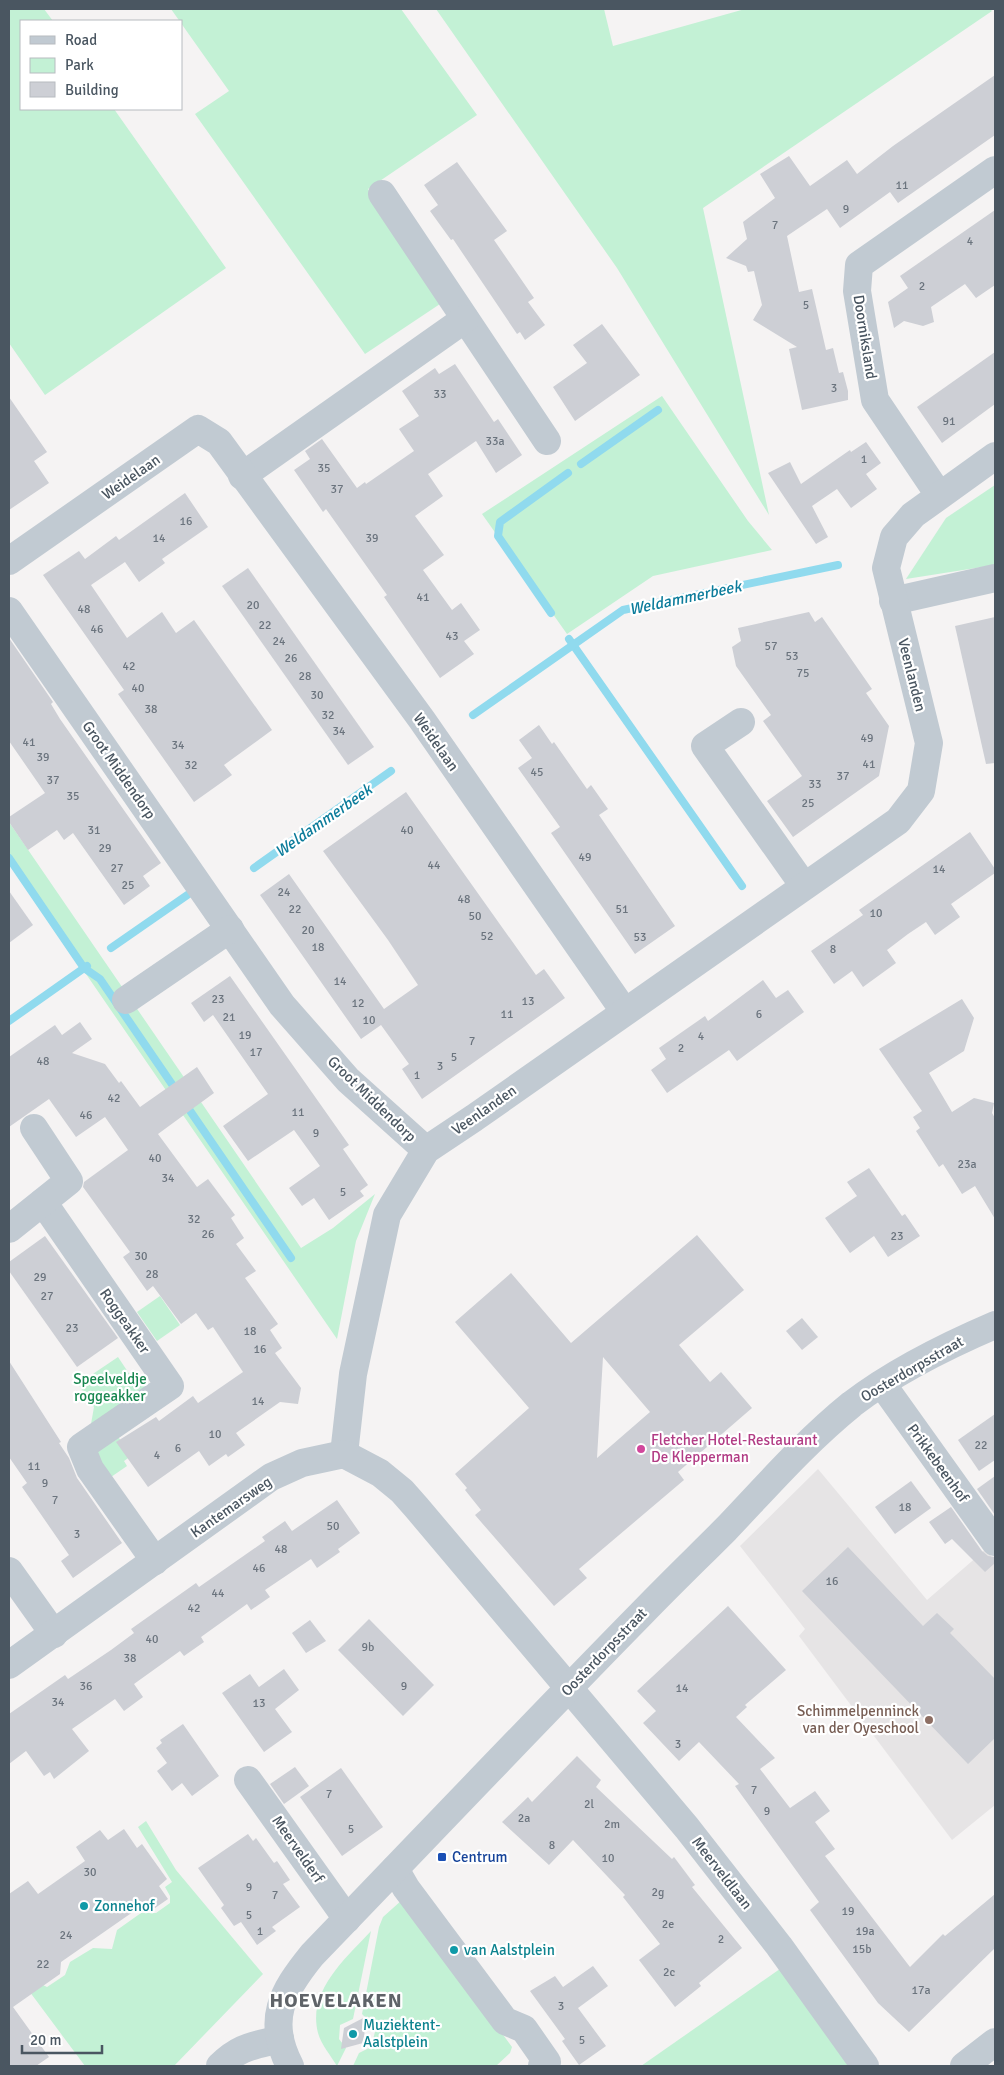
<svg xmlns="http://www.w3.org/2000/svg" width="1004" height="2075" font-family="Signika,sans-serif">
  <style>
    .education { fill: #e6e4e5 }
    .green { fill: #c3f1d5 }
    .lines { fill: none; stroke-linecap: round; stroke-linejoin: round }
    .stream { stroke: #90daee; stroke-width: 8 }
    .building { fill: #cdcfd5; fill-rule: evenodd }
    .minor { stroke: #c1cad2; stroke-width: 28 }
    .hotel-dot { fill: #d1479c; stroke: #fff; stroke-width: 2 }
    .education-dot { fill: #8d6e63; stroke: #fff; stroke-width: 2 }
    .transit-dot { fill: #1a4fb4; stroke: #fff; stroke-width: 2 }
    .culture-dot { fill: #0f9aa8; stroke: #fff; stroke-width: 2 }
    .labels { text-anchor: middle; stroke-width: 4.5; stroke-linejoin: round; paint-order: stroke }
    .number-label { font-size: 12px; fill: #6b747e }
    .street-label { font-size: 15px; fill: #4a5661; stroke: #fff }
    .park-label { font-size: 15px; fill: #17864f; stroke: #fff }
    .hotel-label { font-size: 15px; fill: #b23c85; stroke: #fff; text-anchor: start }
    .education-label { font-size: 15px; fill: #785e54; stroke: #fff; text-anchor: end }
    .transit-label { font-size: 15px; fill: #164399; stroke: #fff; text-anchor: start }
    .culture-label { font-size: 15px; fill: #0d838f; stroke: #fff; text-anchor: start }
    .water-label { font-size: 16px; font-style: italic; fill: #0c7c9b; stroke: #fff }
    .district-label { font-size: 20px; font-weight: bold; letter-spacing: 1px; fill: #5f6368; stroke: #fff }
  </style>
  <rect width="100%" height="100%" fill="#f5f3f3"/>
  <polygon class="education" points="818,1469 927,1600 986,1549 995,1562 995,1805 952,1840 799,1636 805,1629 740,1546"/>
  <g class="green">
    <polygon points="9,9 44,9 53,21 21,21 21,109 114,109 226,268 45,395 9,343"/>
    <polygon points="171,9 401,9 477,115 368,189 443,302 365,354 195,114 229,91"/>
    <polygon points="436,9 604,9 613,46 745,9 990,9 992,11 703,208 769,515 617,268"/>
    <polygon points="662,396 748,521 772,550 653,576 567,634 482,514"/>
    <polygon points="995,485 995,565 906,579 946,518"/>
    <polygon points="9,822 301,1248 333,1228 375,1194 356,1241 337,1339 9,862"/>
    <polygon points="160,1296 180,1325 157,1341 137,1312"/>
    <polygon points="118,1357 136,1384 149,1387 91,1424 94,1407 78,1384"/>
    <polygon points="117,1435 131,1456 124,1461 127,1466 111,1477 94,1450"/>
    <polygon points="146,1821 176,1870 263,1974 174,2066 85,2066 9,1964 9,1955 26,1983 41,1984 47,1987 65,1975 70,1962 93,1948 112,1949 117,1930 141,1913 156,1913 170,1903 170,1896 165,1887 172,1882 138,1827"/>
    <polygon points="402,1900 405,1901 512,2047 510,2053 496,2066 353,2066 359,2053 371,2047 376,2028 362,2014 379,1927 383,1917"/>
    <path d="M 371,1931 L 353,2019 L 340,2025 L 339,2039 L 346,2048 L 337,2066 C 331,2056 321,2044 318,2033 C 307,1991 346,1958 371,1931 Z"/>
    <polygon points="787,1964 860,2066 641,2066"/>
  </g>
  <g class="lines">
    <g class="stream">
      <polyline points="581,464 658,410"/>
      <polyline points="551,613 498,536 500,522 568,473"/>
      <polyline points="569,639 742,886"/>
      <polyline points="473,715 623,610 838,565"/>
      <polyline points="9,858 84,968 100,979 178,1093"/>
      <polyline points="254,868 391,771"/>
      <polyline points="111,948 196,889"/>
      <polyline points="9,1021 87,966"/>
      <polyline points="184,1102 291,1258"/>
    </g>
  </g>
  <g class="building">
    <polygon points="995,75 995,135 898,203 890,192 840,228 827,209 787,236 799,292 812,289 826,350 833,348 839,373 843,372 848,391 848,400 802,410 789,349 797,347 753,320 762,305 754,271 748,272 746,266 726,258 747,239 743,222 775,198 760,174 789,156 810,186 847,160 857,174 893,146"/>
    <polygon points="457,162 507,231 494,240 534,298 528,302 545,325 525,340 520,332 517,334 453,239 451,240 430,211 438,205 424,185"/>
    <polygon points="995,210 995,285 976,298 965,284 931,307 934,322 923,326 904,321 894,328 888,302 908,288 900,276"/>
    <polygon points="602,324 640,375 575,421 553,387 587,363 573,345"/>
    <polygon points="995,352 995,404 942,443 917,407"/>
    <polygon points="455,364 494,422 498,419 522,455 496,473 476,441 428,474 443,496 415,516 444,555 423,570 452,610 461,603 480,630 464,641 474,654 440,678 384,597 387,595 326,509 323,512 294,470 310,459 305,451 322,439 357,488 365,482 366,484 414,451 399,429 419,416 402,391 435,368 439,374"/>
    <polygon points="9,397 47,452 34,461 49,483 9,510"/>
    <polygon points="866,442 881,463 866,474 877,489 851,508 837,489 812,506 828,537 816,544 768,473 790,462 801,484 850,450 851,452"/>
    <polygon points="185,493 208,527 162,559 165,563 139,582 125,562 91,585 127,638 162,612 176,633 194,620 272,730 224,765 232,775 194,802 118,694 124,690 43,575 79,551 85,559 116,536 119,540"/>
    <polygon points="248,568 374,747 348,765 222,586"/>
    <polygon points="809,612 815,622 822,617 872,689 866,693 889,726 879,776 793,837 767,801 802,776 763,721 771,715 736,666 732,647 741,641 738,628"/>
    <polygon points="995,617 995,763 986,764 955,626"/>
    <polygon points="9,638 53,702 51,704 60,719 161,863 143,876 150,886 124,905 73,833 64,840 57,830 28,850 9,822 9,817 45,793 9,741"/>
    <polygon points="539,725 552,744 554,742 587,789 591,785 608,809 599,815 675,926 635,954 551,833 560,827 518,768 532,758 519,740"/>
    <polygon points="406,792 536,975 544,969 565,998 422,1099 402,1069 409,1064 381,1025 361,1039 260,895 289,874 384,1009 418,985 388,940 323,851"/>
    <polygon points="970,832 995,869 995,873 951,904 960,917 935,935 926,922 908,934 887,950 896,963 863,987 852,971 834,984 811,951 863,915 859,910"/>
    <polygon points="9,891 33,925 9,943"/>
    <polygon points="230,976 349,1145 343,1149 368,1185 360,1191 364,1196 329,1220 314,1198 302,1206 289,1188 320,1166 294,1130 248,1161 223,1126 268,1094 213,1015 204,1022 191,1003"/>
    <polygon points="763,980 776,998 788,990 804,1012 737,1061 729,1050 667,1093 651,1070 666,1059 659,1048 705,1016 708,1021"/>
    <polygon points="962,999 974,1018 964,1051 929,1073 952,1112 974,1098 994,1103 992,1113 995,1118 995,1219 975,1186 962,1194 943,1164 939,1167 916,1131 920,1128 913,1117 922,1111 879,1049"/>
    <polygon points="80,1022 92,1039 72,1053 105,1064 119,1083 121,1081 140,1107 197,1067 214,1093 158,1134 197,1187 208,1179 235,1215 231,1218 244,1238 236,1244 256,1271 245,1278 278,1324 270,1330 282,1348 275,1353 301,1388 298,1404 280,1402 236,1433 245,1445 228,1457 226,1454 209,1466 199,1451 148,1487 116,1442 156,1417 159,1421 193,1396 198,1403 243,1372 213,1327 208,1330 196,1313 181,1324 153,1286 147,1291 123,1257 130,1252 83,1187 84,1182 128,1150 105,1117 76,1137 49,1099 9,1127 9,1057 55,1025 62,1035"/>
    <polygon points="869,1168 902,1216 905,1214 920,1236 888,1257 874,1236 850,1253 825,1218 857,1196 847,1182"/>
    <path d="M 697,1235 L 744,1290 L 679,1345 L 710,1382 L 721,1372 L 752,1408 L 678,1472 L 684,1480 L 579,1569 L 587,1578 L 554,1606 L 475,1515 L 481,1510 L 465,1490 L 467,1488 L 455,1474 L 529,1408 L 455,1322 L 511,1273 L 571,1343 ZM 603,1357 L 650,1412 L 597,1458 Z"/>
    <polygon points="45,1236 118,1338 77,1367 9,1271 9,1262"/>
    <polygon points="802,1318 818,1337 802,1350 786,1331"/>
    <polygon points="9,1361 61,1442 59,1443 69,1458 77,1478 122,1543 73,1578 61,1561 69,1555 22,1487 27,1483 9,1457"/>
    <polygon points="995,1414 995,1460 979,1471 958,1440"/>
    <polygon points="995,1476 995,1515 977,1489"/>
    <polygon points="911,1481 931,1508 895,1534 875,1507"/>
    <polygon points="337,1500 360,1533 338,1549 340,1552 317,1568 311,1559 265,1590 270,1597 251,1610 247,1604 201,1637 204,1642 184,1656 180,1651 134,1684 143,1697 124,1711 115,1699 72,1729 89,1751 54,1779 50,1772 44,1776 26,1751 9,1764 9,1714 65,1675 68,1679 111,1650 134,1633 131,1629 196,1583 199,1587 265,1541 262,1537 285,1521 292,1531"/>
    <polygon points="951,1507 982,1551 988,1556 995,1557 995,1563 985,1572 952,1539 945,1544 929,1522"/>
    <polygon points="848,1547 923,1626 937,1613 954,1629 950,1633 995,1679 995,1738 968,1764 802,1591"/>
    <polygon points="728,1606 786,1670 745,1705 747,1707 736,1717 775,1758 760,1769 790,1808 815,1791 830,1811 815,1822 835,1849 825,1856 910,1967 943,1934 945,1936 995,1894 995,1948 909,2032 878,2003 810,1910 819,1902 735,1786 739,1784 699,1742 679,1761 643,1723 656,1711 637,1691"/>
    <polygon points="369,1619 434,1685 403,1716 338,1650"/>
    <polygon points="310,1620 326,1641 306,1653 292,1633"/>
    <polygon points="284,1669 299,1690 275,1709 292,1732 264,1752 222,1693 250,1674 259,1687"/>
    <polygon points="183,1724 219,1776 192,1796 182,1783 172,1791 157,1771 167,1763 156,1748 162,1743 160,1740"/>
    <polygon points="577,1756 601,1780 596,1787 672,1859 674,1857 695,1885 692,1887 742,1948 699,1983 701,1986 675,2007 639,1960 660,1944 623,1897 625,1895 573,1840 549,1865 502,1822 528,1797 532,1802"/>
    <polygon points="295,1767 309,1786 284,1804 270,1784"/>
    <polygon points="341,1768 383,1827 342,1856 300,1797"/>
    <polygon points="124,1829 137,1848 142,1844 167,1879 159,1886 168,1899 155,1908 140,1907 61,1962 60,1974 13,2007 49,2057 36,2066 9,2066 9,1894 28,1881 38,1894 85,1861 76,1847 100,1830 108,1840"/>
    <polygon points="248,1834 253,1841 256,1838 274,1863 277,1861 290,1880 283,1884 300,1907 272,1927 276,1931 257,1945 241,1922 234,1926 221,1908 224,1905 198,1868"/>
    <polygon points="593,1966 608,1986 578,2008 606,2046 579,2065 562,2041 565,2039 530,1991 555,1976 563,1987"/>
    <polygon points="367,2016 363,2043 341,2049 344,2028"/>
  </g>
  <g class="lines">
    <g class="minor">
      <polyline points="382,194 547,441"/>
      <polyline points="242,476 465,319"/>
      <polyline points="939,495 875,400 857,291 859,265 995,170"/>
      <polyline points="9,561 198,429 219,442 422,720 624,1011"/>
      <polyline points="893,601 995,578"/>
      <polyline points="9,611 282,1005 348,1080 426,1150"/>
      <polyline points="741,722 705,746 804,886"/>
      <polyline points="126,1000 230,929"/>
      <polyline points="43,1202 170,1386 81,1447 90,1469 155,1561"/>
      <polyline points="9,1229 69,1181 34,1128"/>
      <polyline points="882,1384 995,1542"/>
      <polyline points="344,1454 353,1374 387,1215 426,1150 474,1118 898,821 921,791 929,743 886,568 894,537 913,515 995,456"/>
      <polyline points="9,1571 54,1634"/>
      <polyline points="9,1665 271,1477 302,1463 344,1454 380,1473 402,1491 417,1508 687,1828 779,1946 865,2066"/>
      <polyline points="248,1780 347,1919"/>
      <polyline points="395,1869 406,1888 505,2021 524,2029 547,2062 542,2066"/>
      <path d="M 220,2066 C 240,2046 253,2046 280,2039"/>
      <path d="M 290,2066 C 266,2020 282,1992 312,1955 C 422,1841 531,1726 642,1613 C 669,1585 697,1558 725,1530 C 766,1487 805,1442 852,1404 C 895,1371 946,1346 995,1325"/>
      <polyline points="964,2066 995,2042"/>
    </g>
  </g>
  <circle class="hotel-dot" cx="641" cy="1449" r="5"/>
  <circle class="education-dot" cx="929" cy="1720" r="5"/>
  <rect class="transit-dot" x="437" y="1852" width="10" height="10" rx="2.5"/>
  <g class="culture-dot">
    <circle cx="84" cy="1906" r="5"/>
    <circle cx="454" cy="1950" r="5"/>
    <circle cx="353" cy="2034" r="5"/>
  </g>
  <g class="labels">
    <g class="number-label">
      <text x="902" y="189">11</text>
      <text x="846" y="213">9</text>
      <text x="775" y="229">7</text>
      <text x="970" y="245">4</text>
      <text x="922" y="290">2</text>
      <text x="806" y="309">5</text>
      <text x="834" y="392">3</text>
      <text x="440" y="398">33</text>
      <text x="949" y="425">91</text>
      <text x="495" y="445">33a</text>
      <text x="864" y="463">1</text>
      <text x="324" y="472">35</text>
      <text x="337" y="493">37</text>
      <text x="186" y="525">16</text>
      <text x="159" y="542">14</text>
      <text x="372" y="542">39</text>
      <text x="423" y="601">41</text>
      <text x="253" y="609">20</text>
      <text x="84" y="613">48</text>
      <text x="265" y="629">22</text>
      <text x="97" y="633">46</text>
      <text x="452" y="640">43</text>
      <text x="279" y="645">24</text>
      <text x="771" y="650">57</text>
      <text x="792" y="660">53</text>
      <text x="291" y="662">26</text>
      <text x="129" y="670">42</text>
      <text x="803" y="677">75</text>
      <text x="305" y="680">28</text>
      <text x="138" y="692">40</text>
      <text x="317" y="699">30</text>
      <text x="151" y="713">38</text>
      <text x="328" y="719">32</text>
      <text x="339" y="735">34</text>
      <text x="867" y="742">49</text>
      <text x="29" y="746">41</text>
      <text x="178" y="749">34</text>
      <text x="43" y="761">39</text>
      <text x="869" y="768">41</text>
      <text x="191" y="769">32</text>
      <text x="537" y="776">45</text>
      <text x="843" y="780">37</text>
      <text x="53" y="784">37</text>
      <text x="815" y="788">33</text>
      <text x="73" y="800">35</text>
      <text x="808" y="807">25</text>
      <text x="94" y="834">31</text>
      <text x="407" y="834">40</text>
      <text x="105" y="852">29</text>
      <text x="585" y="861">49</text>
      <text x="434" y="869">44</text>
      <text x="117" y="872">27</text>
      <text x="939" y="873">14</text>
      <text x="128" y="889">25</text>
      <text x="284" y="896">24</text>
      <text x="464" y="903">48</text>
      <text x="295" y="913">22</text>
      <text x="622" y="913">51</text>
      <text x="876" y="917">10</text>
      <text x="475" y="920">50</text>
      <text x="308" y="934">20</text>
      <text x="487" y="940">52</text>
      <text x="640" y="941">53</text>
      <text x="318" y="951">18</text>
      <text x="833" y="953">8</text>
      <text x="340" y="985">14</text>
      <text x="218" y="1003">23</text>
      <text x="528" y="1005">13</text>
      <text x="358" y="1007">12</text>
      <text x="507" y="1018">11</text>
      <text x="759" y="1018">6</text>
      <text x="229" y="1021">21</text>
      <text x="369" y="1024">10</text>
      <text x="245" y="1039">19</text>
      <text x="701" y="1040">4</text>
      <text x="472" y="1045">7</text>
      <text x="681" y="1052">2</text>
      <text x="256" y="1056">17</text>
      <text x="454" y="1061">5</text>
      <text x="43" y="1065">48</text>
      <text x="440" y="1070">3</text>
      <text x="417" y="1079">1</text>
      <text x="114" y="1102">42</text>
      <text x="298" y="1116">11</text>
      <text x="86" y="1119">46</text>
      <text x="316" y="1137">9</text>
      <text x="155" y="1162">40</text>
      <text x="967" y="1168">23a</text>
      <text x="168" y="1182">34</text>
      <text x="343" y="1196">5</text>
      <text x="194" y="1223">32</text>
      <text x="208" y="1238">26</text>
      <text x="897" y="1240">23</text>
      <text x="141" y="1260">30</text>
      <text x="152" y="1278">28</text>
      <text x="40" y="1281">29</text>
      <text x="47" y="1300">27</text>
      <text x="72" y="1332">23</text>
      <text x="250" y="1335">18</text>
      <text x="260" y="1353">16</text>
      <text x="258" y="1405">14</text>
      <text x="215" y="1438">10</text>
      <text x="981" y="1449">22</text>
      <text x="178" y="1452">6</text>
      <text x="157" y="1459">4</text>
      <text x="34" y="1470">11</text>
      <text x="45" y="1487">9</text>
      <text x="55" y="1504">7</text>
      <text x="905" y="1511">18</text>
      <text x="333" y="1530">50</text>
      <text x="77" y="1538">3</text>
      <text x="281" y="1553">48</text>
      <text x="259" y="1572">46</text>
      <text x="832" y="1585">16</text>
      <text x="218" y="1597">44</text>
      <text x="194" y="1612">42</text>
      <text x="152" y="1643">40</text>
      <text x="368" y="1651">9b</text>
      <text x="130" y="1662">38</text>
      <text x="86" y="1690">36</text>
      <text x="404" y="1690">9</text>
      <text x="682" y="1692">14</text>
      <text x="58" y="1706">34</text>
      <text x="259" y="1707">13</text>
      <text x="678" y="1748">3</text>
      <text x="754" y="1794">7</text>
      <text x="329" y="1798">7</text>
      <text x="589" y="1808">2l</text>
      <text x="767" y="1815">9</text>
      <text x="524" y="1822">2a</text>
      <text x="612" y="1828">2m</text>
      <text x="351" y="1833">5</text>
      <text x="552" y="1849">8</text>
      <text x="608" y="1862">10</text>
      <text x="90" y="1876">30</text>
      <text x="249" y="1891">9</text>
      <text x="658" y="1896">2g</text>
      <text x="275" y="1899">7</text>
      <text x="848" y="1915">19</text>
      <text x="249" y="1919">5</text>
      <text x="668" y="1928">2e</text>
      <text x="260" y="1935">1</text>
      <text x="865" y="1935">19a</text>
      <text x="66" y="1939">24</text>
      <text x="721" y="1943">2</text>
      <text x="862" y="1953">15b</text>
      <text x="43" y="1968">22</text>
      <text x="669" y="1976">2c</text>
      <text x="921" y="1994">17a</text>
      <text x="561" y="2010">3</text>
      <text x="582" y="2044">5</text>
    </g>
    <g class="street-label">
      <text transform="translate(865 337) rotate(81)" y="5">Doorniksland</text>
      <text transform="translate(131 477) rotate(-35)" y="5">Weidelaan</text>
      <text transform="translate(912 675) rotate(76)" y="5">Veenlanden</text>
      <text transform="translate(436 742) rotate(55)" y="5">Weidelaan</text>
      <text transform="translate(119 770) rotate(55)" y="5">Groot Middendorp</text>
      <text transform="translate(372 1099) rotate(44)" y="5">Groot Middendorp</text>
      <text transform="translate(484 1110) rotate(-35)" y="5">Veenlanden</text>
      <text transform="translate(125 1321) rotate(55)" y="5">Roggeakker</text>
      <text transform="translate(912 1369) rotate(-30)" y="5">Oosterdorpsstraat</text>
      <text transform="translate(938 1463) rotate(54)" y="5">Prikkebeenhof</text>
      <text transform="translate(231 1507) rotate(-35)" y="5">Kantemarsweg</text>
      <text transform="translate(604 1652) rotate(-46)" y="5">Oosterdorpsstraat</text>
      <text transform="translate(298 1849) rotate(55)" y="5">Meervelderf</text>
      <text transform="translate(722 1873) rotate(52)" y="5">Meerveldlaan</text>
    </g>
    <g class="park-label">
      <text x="110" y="1384">Speelveldje<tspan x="110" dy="17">roggeakker</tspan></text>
    </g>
    <g class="hotel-label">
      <text x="651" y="1445">Fletcher Hotel-Restaurant<tspan x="651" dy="17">De Klepperman</tspan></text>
    </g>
    <g class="education-label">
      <text x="919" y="1716">Schimmelpenninck<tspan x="919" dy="17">van der Oyeschool</tspan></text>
    </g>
    <g class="transit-label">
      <text x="452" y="1862">Centrum</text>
    </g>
    <g class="culture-label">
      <text x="94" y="1911">Zonnehof</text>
      <text x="464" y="1955">van Aalstplein</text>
      <text x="363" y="2030">Muziektent-<tspan x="363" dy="17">Aalstplein</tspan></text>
    </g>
    <g class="water-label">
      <text transform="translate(685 597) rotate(-12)" y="6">Weldammerbeek</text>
      <text transform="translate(323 820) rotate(-35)" y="6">Weldammerbeek</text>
    </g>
    <g class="district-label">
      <text x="336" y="2007">HOEVELAKEN</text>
    </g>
  </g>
  <rect width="1004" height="2075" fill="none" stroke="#4a5661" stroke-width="20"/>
  <rect x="20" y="20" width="162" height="90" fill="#ffffff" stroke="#b7bbc0"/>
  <rect x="30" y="36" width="25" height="8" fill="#c1cad2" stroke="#b7bbc0"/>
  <text x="65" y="45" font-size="15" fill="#4a5661">Road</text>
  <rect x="30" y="58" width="25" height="15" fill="#c3f1d5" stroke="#b7bbc0"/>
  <text x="65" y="70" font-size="15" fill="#4a5661">Park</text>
  <rect x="30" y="82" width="25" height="15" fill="#cdcfd5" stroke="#b7bbc0"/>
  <text x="65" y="95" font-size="15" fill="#4a5661">Building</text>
  <path d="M22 2045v8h80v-8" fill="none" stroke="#4a5661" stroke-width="2.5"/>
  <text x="30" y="2045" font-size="15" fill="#4a5661" stroke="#ffffff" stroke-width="4" paint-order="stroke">20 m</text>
</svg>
